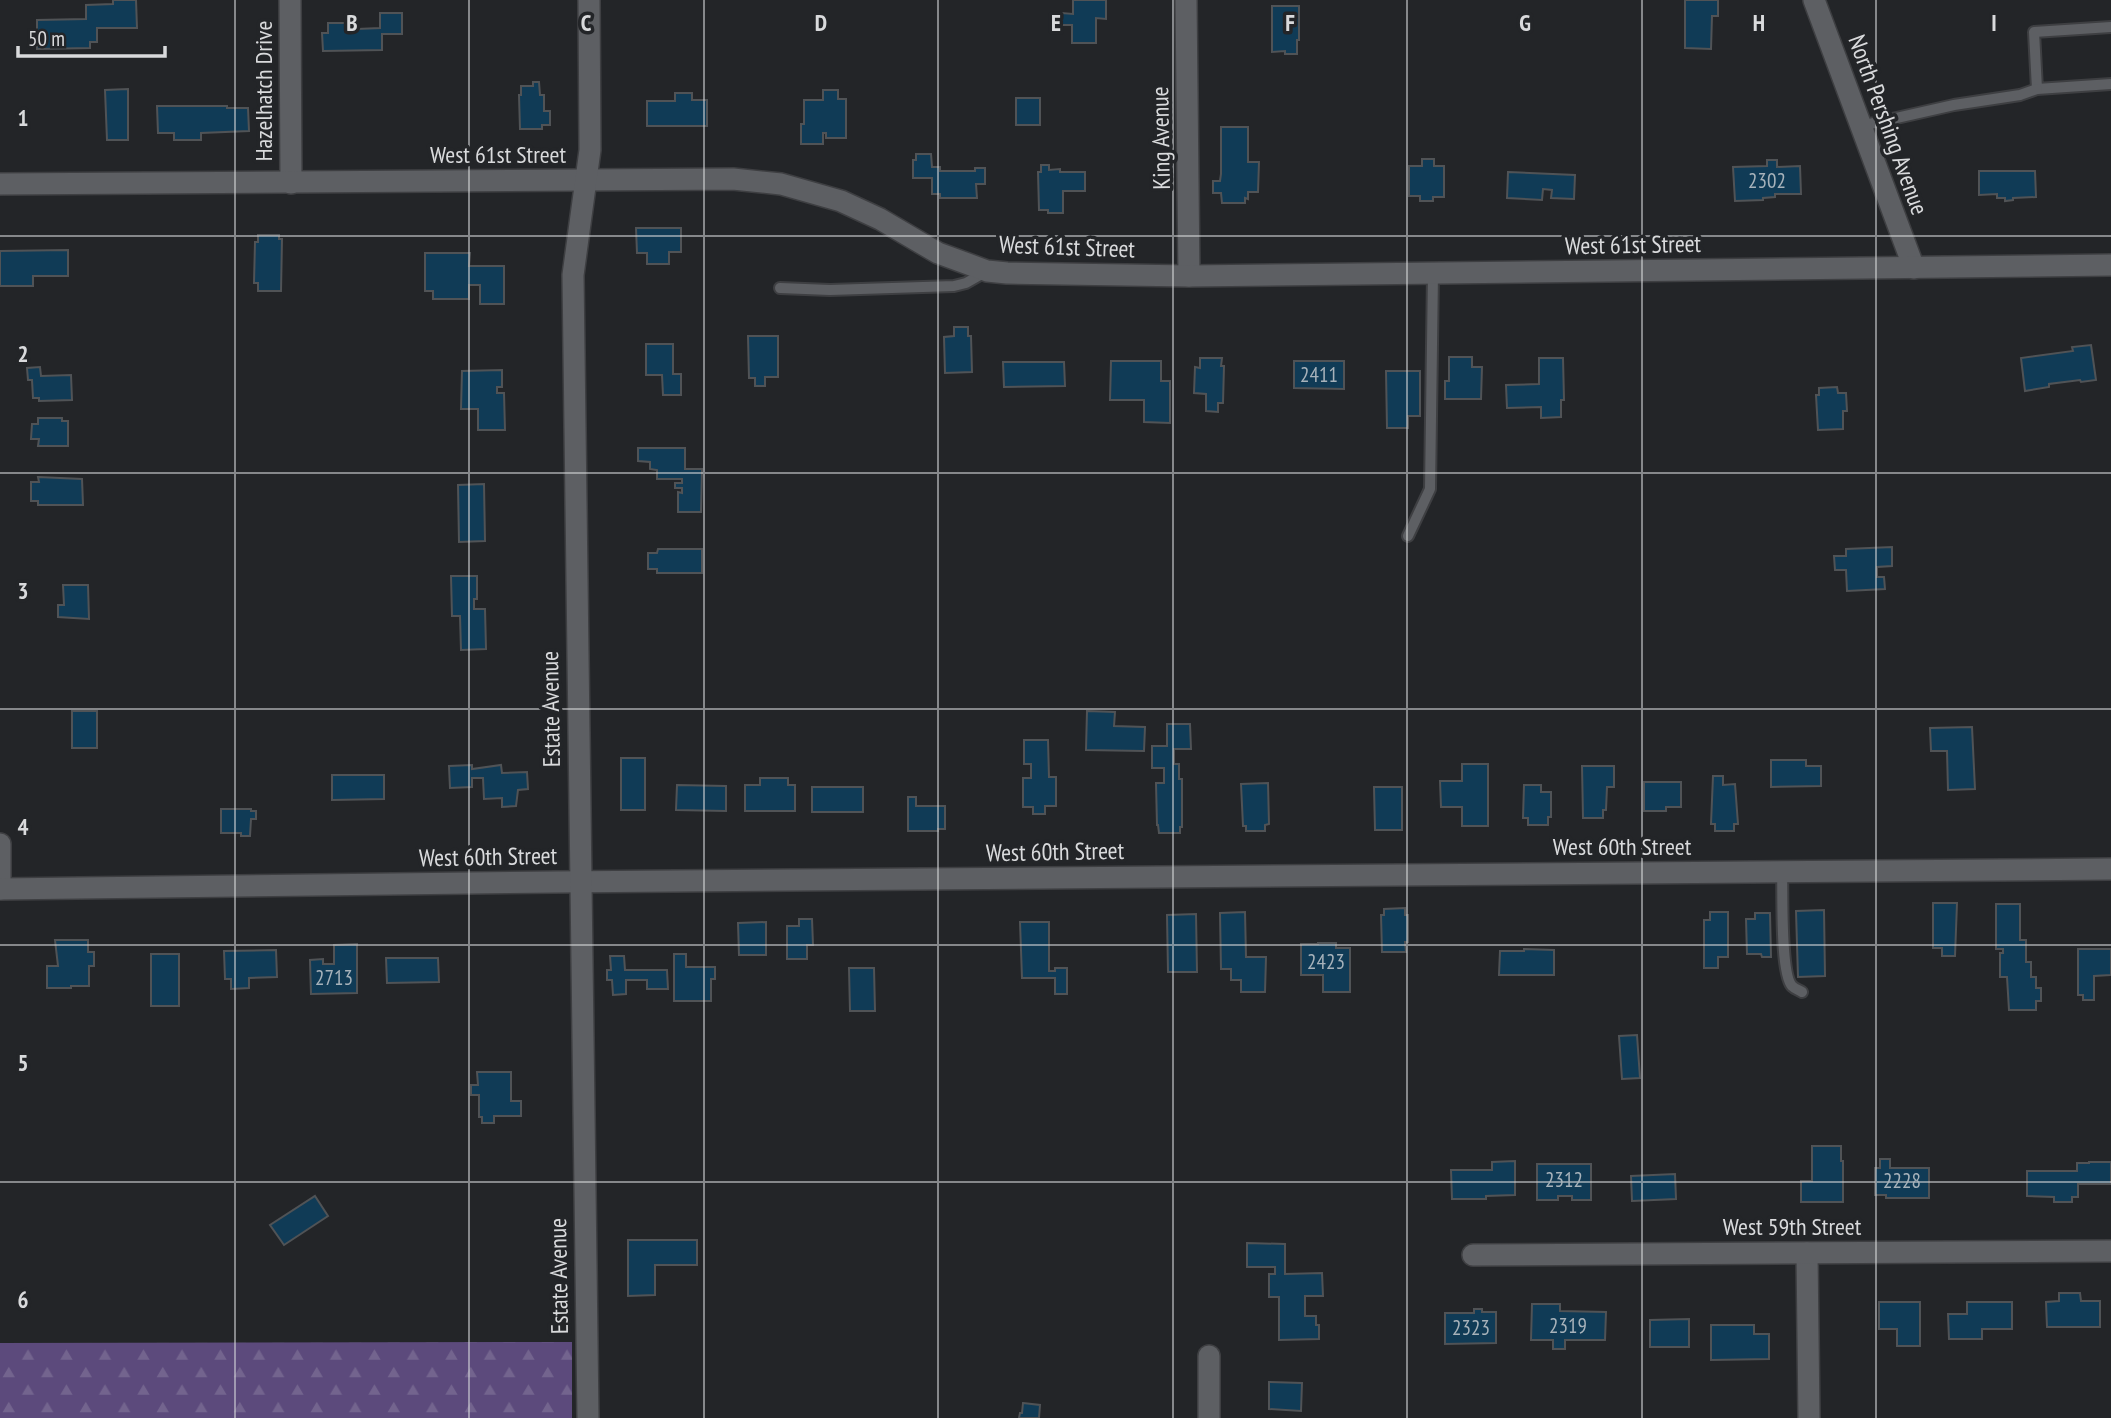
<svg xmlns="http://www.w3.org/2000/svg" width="2111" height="1418" font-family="'PT Sans Narrow',sans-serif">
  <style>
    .forest { fill: url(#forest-firs) }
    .building { fill: #103b56; stroke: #505356; stroke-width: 2 }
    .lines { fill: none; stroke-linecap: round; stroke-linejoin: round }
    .lane-casing { stroke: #3e3f42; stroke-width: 14 }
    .street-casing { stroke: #3e3f42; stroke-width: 24 }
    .lane { stroke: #5d5f63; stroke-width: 10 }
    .street { stroke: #5d5f63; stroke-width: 21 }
    .grid { fill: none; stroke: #d9dadc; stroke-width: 2; stroke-opacity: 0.55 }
    .labels { text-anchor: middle; stroke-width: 7; stroke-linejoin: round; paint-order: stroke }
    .number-label { font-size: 21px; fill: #a7b2ba }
    .street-label { font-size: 24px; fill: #d9dadc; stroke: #232528 }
    .grid-label { font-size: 23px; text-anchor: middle; font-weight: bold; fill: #d9dadc; stroke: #232528; stroke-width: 7; stroke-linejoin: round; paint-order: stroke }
  </style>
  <defs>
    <pattern id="forest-firs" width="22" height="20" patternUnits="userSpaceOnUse" patternTransform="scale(1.75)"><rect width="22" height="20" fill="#5c4a7c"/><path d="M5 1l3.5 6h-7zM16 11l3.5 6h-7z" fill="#73648e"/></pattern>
  </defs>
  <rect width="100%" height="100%" fill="#232528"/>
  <polygon class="forest" points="572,1342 572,1418 0,1418 0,1343"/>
  <g class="building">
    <polygon points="113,0 136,0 137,28 97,28 97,42 90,42 90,48 37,49 37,20 86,19 86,5 113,4"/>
    <polygon points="1073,0 1106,0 1106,19 1096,18 1096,43 1072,43 1072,25 1062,25 1062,13 1073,14"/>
    <polygon points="1685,0 1718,0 1718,16 1712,16 1711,49 1685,48"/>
    <polygon points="1272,6 1299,6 1299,40 1297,40 1297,54 1285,54 1285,51 1272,52"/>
    <polygon points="380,13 402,13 402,34 382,34 382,50 323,51 322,33 328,33 328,23 357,23 357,29 380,28"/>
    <polygon points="533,82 539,82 540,95 544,95 544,111 550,111 550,125 542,125 542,129 520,129 519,95 521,95 521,86 533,86"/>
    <polygon points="128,89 128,140 107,140 105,90"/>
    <polygon points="823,90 838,90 838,99 846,99 846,138 826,138 826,133 823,133 823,144 801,144 801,124 804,124 804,100 823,100"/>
    <polygon points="675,93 692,93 692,100 707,100 707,126 647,126 647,101 675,101"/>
    <rect x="1016" y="98" width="24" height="27"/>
    <polygon points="157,106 227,106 227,108 248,108 249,131 201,133 201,140 174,140 174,133 158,133"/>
    <polygon points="1221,127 1248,127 1248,162 1259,162 1258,192 1248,192 1248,199 1245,198 1245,203 1222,203 1221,193 1213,193 1213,181 1220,181 1221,174"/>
    <polygon points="916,154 931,154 932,167 940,167 940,171 975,171 975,168 985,168 985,184 976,184 977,198 940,198 940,194 932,194 932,178 913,178 913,160 916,160"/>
    <polygon points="1422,159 1434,159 1434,166 1444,166 1444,197 1433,197 1433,201 1420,201 1420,196 1409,196 1409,166 1422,166"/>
    <polygon points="1767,160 1777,160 1777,167 1800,166 1801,194 1775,194 1775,197 1763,198 1763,200 1735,201 1733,167 1767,166"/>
    <polygon points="1041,165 1049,165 1049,170 1060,169 1060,172 1085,172 1085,191 1063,191 1063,213 1048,213 1048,210 1039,210 1038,172 1041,172"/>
    <polygon points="1979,171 2035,171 2036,197 2013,198 2013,200 2005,201 2005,198 1997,198 1997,194 1979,195"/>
    <polygon points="1508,172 1575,175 1574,199 1551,198 1552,190 1543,189 1542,200 1507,198"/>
    <polygon points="636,228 681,228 681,252 669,252 669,264 647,264 647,253 637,253"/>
    <polygon points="258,235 279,235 279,239 282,239 281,291 258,291 258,283 254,283 255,242 258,242"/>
    <polygon points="68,250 68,276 33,276 33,286 0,286 0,251"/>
    <polygon points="425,253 470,253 469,266 504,266 504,304 480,304 480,285 469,285 469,299 433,299 433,291 425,291"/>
    <polygon points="954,327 968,327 968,336 971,336 972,372 945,373 944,337 954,336"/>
    <polygon points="748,336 778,336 778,377 765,377 765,386 755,386 755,378 749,378"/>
    <polygon points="646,344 673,344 673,374 681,374 681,395 663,395 662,375 646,375"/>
    <polygon points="2091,345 2096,380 2081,382 2080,380 2049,384 2049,387 2025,391 2021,358 2073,351 2072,347"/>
    <polygon points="1449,357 1472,357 1472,367 1482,367 1481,399 1445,399 1445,381 1449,381"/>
    <polygon points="1200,358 1222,358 1221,366 1224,366 1223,403 1218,403 1218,412 1206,411 1206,394 1194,393 1195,367 1200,368"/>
    <polygon points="1539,358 1563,358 1564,400 1561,400 1561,417 1541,418 1541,407 1507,408 1506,385 1539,384"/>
    <polygon points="1111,361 1161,361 1161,381 1170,381 1170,423 1144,422 1144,400 1110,400"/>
    <polygon points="1294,361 1344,361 1344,389 1294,388"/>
    <polygon points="1003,362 1064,362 1065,386 1004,387"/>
    <polygon points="40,367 41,376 71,375 72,400 39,401 39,398 33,398 32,380 28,380 27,368"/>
    <polygon points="502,370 502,387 497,387 497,393 504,393 505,430 478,430 478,409 461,409 462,371"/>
    <polygon points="1386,371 1420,371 1420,416 1408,416 1408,428 1387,428"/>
    <polygon points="1837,387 1838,393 1846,393 1847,411 1843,411 1843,429 1818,430 1816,395 1819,395 1819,388"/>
    <polygon points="38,418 62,418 62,421 68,421 68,446 38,446 39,439 31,439 32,424 38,424"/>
    <polygon points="638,448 685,448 685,469 702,469 701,512 678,512 678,492 682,493 682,488 675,488 675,483 682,483 682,479 657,479 657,470 650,469 650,462 638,461"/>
    <polygon points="38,477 82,479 83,505 38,505 38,501 31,501 31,482 39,482"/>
    <polygon points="484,484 485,541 459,542 458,485"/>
    <polygon points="1892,547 1892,566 1877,567 1877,577 1884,577 1885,589 1847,591 1846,570 1835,570 1834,556 1846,556 1846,549"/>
    <polygon points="658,549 702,549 702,573 657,573 657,569 648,569 648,553 657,553"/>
    <polygon points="451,576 477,576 477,599 474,599 474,609 485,609 486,649 461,650 460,616 452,616"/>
    <polygon points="63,585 88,585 89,619 58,617 58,605 64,605"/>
    <rect x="72" y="711" width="25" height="37"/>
    <polygon points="1087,711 1115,712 1114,726 1145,727 1144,751 1086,750"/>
    <polygon points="1167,724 1190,724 1191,749 1174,749 1174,764 1179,764 1179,779 1182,779 1182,827 1180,827 1180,833 1159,833 1158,825 1157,825 1156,783 1164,783 1164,768 1152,768 1152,746 1167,746"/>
    <polygon points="1972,727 1975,789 1948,790 1947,751 1931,751 1930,728"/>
    <polygon points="1024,740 1048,740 1049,777 1056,777 1056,806 1045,806 1045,814 1033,814 1033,807 1023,807 1023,778 1031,778 1031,764 1024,764"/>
    <rect x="621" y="758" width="24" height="52"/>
    <polygon points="1771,760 1806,760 1806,766 1821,766 1821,786 1771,787"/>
    <polygon points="1462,764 1488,764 1488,826 1462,826 1462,807 1441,807 1440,781 1462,781"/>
    <polygon points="472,765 472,769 501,765 502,773 527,772 528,789 518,790 516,806 502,807 502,798 484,799 483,778 472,778 472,787 450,788 449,766"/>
    <polygon points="1582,766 1614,766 1614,787 1607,787 1606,810 1603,810 1603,818 1583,818"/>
    <polygon points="332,775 384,775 384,799 332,800"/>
    <polygon points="1713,776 1723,776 1723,785 1735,784 1738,824 1734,824 1734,831 1715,831 1715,824 1711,824"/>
    <polygon points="760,778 788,778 788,785 795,785 795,811 745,811 745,785 760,785"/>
    <polygon points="1644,782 1681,782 1681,807 1666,807 1666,811 1644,811"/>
    <polygon points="1268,783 1269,824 1265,825 1265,831 1246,831 1246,826 1243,826 1241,784"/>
    <polygon points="677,785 726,786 726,811 676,810"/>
    <polygon points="1524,785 1541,785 1541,792 1551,792 1551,817 1548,817 1548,825 1528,825 1528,818 1523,818"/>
    <rect x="812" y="787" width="51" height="25"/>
    <polygon points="1374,787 1402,787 1402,830 1375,830"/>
    <polygon points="908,797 916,797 916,806 945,806 945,829 938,829 938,831 908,831"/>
    <polygon points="221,809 251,809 251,811 256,811 256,819 251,819 250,836 241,836 241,833 221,833"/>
    <polygon points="1933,903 1957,903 1955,956 1942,956 1942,948 1933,948"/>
    <polygon points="1996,904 2020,904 2020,940 2026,940 2026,962 2031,962 2031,977 2036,977 2036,988 2041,988 2041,1001 2036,1001 2036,1010 2009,1010 2007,977 2000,977 2000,953 2003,953 2003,949 1996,949"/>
    <polygon points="1405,908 1405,915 1408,915 1408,942 1405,942 1406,952 1382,952 1381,915 1384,915 1384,909"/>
    <polygon points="1824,910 1825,976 1798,977 1796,911"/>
    <polygon points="1245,912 1246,957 1266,957 1265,992 1241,992 1241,980 1231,980 1231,969 1221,969 1220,913"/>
    <polygon points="1710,912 1728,912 1728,957 1718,957 1718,968 1704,968 1704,920 1710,920"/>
    <polygon points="1755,913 1770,913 1771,957 1762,957 1761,954 1747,954 1746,919 1755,919"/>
    <polygon points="1196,914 1197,972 1168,972 1167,915"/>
    <polygon points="799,919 812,919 813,945 807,945 807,959 787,959 787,926 799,926"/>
    <polygon points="766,922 766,955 739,955 738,923"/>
    <polygon points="1020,922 1049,922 1049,971 1055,971 1055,968 1067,968 1067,994 1055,994 1055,978 1022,978"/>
    <polygon points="55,940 88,940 88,952 94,952 94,966 89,966 89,986 71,986 71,988 47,988 47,966 58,966"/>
    <polygon points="1318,943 1336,943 1336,948 1350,948 1350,992 1323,992 1323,975 1301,975 1301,944 1318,944"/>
    <polygon points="357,944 357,993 311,994 310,960 323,959 323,964 334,964 334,945"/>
    <polygon points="1524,949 1554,950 1554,975 1499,975 1500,951 1524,951"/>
    <polygon points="2078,949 2111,949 2111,975 2094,976 2094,1000 2083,1000 2083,995 2078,995"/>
    <polygon points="276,950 277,977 249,978 249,988 231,989 231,979 225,979 224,951"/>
    <rect x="151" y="954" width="28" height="52"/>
    <polygon points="674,954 686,954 686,967 715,967 715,979 711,979 711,1001 674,1001"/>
    <polygon points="610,956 624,956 625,970 667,970 668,989 647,989 647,980 626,980 626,994 613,995 612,980 607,980 607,970 611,970"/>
    <polygon points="386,958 438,958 439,982 387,983"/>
    <polygon points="849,968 874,968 875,1011 850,1011"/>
    <polygon points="1637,1035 1640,1078 1622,1079 1619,1036"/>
    <polygon points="477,1072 511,1072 511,1101 521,1101 521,1116 494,1116 494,1123 482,1123 482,1117 479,1117 479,1095 471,1095 471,1085 478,1085"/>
    <polygon points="1812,1146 1841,1146 1841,1161 1843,1161 1843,1202 1801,1202 1801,1181 1812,1181"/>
    <polygon points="1880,1159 1890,1159 1890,1168 1929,1168 1929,1198 1886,1198 1886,1195 1875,1195 1875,1168 1880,1168"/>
    <polygon points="1515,1161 1515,1195 1486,1196 1486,1199 1452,1199 1451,1170 1492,1170 1492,1162"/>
    <polygon points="2089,1162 2111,1162 2111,1184 2078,1184 2078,1197 2072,1197 2072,1202 2054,1202 2054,1197 2027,1196 2027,1171 2077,1171 2077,1163 2089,1163"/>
    <polygon points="1537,1164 1591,1164 1591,1200 1572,1200 1572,1196 1558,1196 1558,1200 1537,1200"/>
    <polygon points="1675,1174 1676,1199 1632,1201 1631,1176"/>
    <polygon points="315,1196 328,1216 284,1245 270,1225"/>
    <polygon points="628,1240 697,1240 697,1265 655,1265 655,1295 628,1296"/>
    <polygon points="1247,1243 1285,1244 1285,1274 1322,1273 1323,1296 1305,1296 1305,1316 1316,1316 1316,1325 1319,1325 1319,1339 1279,1340 1279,1297 1269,1297 1269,1274 1275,1274 1275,1267 1247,1267"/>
    <polygon points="2059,1293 2080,1293 2081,1301 2100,1301 2100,1327 2047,1327 2046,1302 2059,1301"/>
    <polygon points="1879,1302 1920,1302 1920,1346 1897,1346 1897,1329 1879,1329"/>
    <polygon points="1967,1302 2012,1302 2012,1329 1982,1329 1982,1339 1949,1339 1948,1314 1967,1314"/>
    <polygon points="1532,1304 1560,1304 1560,1311 1606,1312 1605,1340 1565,1340 1565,1349 1553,1349 1553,1340 1531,1340"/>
    <polygon points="1474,1309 1482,1309 1482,1312 1496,1312 1496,1343 1445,1344 1445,1313 1474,1313"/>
    <polygon points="1689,1319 1689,1347 1650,1347 1650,1320"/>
    <polygon points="1711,1325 1754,1325 1754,1334 1769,1334 1769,1359 1711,1360"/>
    <polygon points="1269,1382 1302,1383 1301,1411 1269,1409"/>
    <polygon points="1023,1403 1040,1405 1039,1418 1019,1418 1020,1413 1022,1413"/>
  </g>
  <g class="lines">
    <g class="lane-casing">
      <g id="lane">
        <polyline points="2111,27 2034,32 2037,89 2111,84"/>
        <polyline points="1861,126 1954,105 2020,95 2037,89"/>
        <polyline points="780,288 830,290 954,286 966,283 987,271"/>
        <polyline points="1408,536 1430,489 1433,273"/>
        <path d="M 1782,871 C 1783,893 1780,973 1792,986 C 1795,989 1799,990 1802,992"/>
      </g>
    </g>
    <g class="street-casing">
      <g id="street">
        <polyline points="290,0 291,183"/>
        <polyline points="1186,0 1189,276"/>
        <polyline points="1814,0 1914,268"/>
        <polyline points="0,184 733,179 781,184 841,201 880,219 938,253 987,271 1007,273 1189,276 2111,265"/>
        <polyline points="0,844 0,889"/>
        <polyline points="0,889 556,882 2111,869"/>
        <polyline points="1807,1253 1809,1418"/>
        <polyline points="1473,1255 2111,1251"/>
        <polyline points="1209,1356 1209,1418"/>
        <polyline points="588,1418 573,275 590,150 589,0"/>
      </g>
    </g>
    <use href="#lane" class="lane"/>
    <use href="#street" class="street"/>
  </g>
  <path class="grid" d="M 235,0 L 235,1418M 469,0 L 469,1418M 704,0 L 704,1418M 938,0 L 938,1418M 1173,0 L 1173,1418M 1407,0 L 1407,1418M 1642,0 L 1642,1418M 1876,0 L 1876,1418M 0,236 L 2111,236M 0,473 L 2111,473M 0,709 L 2111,709M 0,945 L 2111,945M 0,1182 L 2111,1182"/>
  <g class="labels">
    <g class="number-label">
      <text x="1767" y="188">2302</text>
      <text x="1319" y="382">2411</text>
      <text x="1326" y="969">2423</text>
      <text x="334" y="985">2713</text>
      <text x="1564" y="1187">2312</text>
      <text x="1902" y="1188">2228</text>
      <text x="1568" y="1333">2319</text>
      <text x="1471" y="1335">2323</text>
    </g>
    <g class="street-label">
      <text transform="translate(264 91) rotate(-90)" y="8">Hazelhatch Drive</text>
      <text transform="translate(1888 125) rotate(70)" y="8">North Pershing Avenue</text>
      <text transform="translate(1161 138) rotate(-91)" y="8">King Avenue</text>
      <text x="498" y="163">West 61st Street</text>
      <text transform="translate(1633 245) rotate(-1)" y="8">West 61st Street</text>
      <text transform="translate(1067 247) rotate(2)" y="8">West 61st Street</text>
      <text transform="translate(551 709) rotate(-91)" y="8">Estate Avenue</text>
      <text x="1622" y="855">West 60th Street</text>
      <text transform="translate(1055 852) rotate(-1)" y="8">West 60th Street</text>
      <text transform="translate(488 857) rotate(-1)" y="8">West 60th Street</text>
      <text x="1792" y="1235">West 59th Street</text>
      <text transform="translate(559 1276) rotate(-91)" y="8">Estate Avenue</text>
    </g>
  </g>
  <g class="grid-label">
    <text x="352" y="31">B</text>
    <text x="586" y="31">C</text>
    <text x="821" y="31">D</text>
    <text x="1056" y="31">E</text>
    <text x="1290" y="31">F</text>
    <text x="1525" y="31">G</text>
    <text x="1759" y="31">H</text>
    <text x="1994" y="31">I</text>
    <text x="23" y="126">1</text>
    <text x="23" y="362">2</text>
    <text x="23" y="599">3</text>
    <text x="23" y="835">4</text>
    <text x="23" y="1071">5</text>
    <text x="23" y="1308">6</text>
  </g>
  <path d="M18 46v10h147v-10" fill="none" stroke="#d9dadc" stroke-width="3.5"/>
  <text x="28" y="46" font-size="21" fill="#d9dadc" stroke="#232528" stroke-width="5" paint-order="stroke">50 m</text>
</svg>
